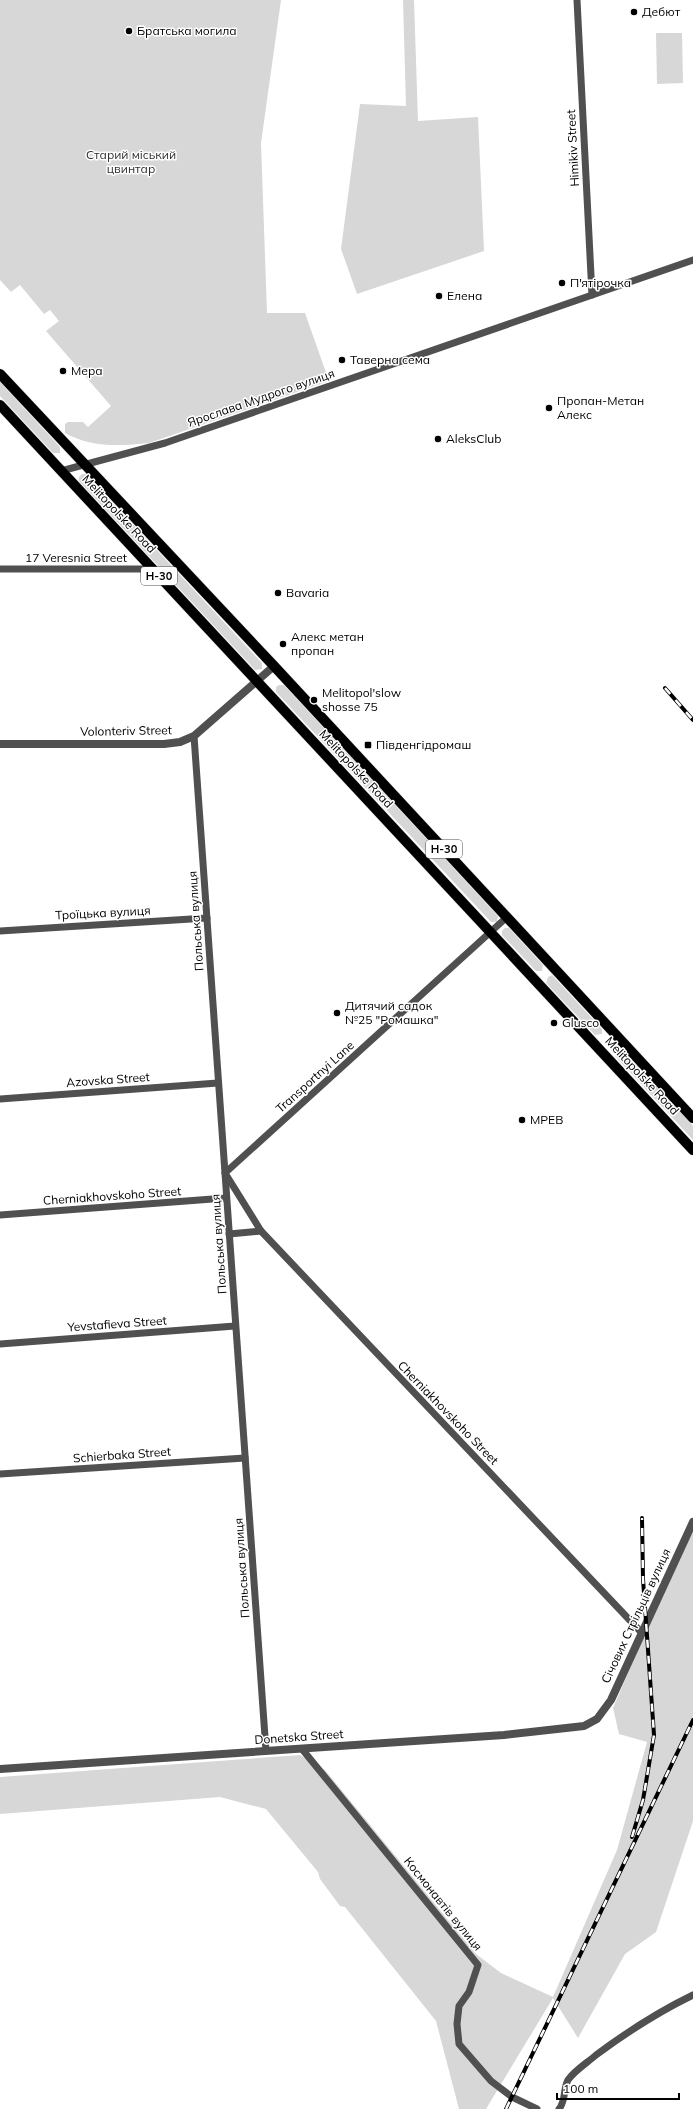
<svg xmlns="http://www.w3.org/2000/svg" width="693" height="2109" font-family="Mulish,sans-serif">
  <style>
    .green { fill: #d7d7d7 }
    .lines { fill: none; stroke-linecap: round; stroke-linejoin: round }
    .primary-casing { stroke: #dbdbdb; stroke-width: 11 }
    .minor { stroke: #505050; stroke-width: 7 }
    .tertiary { stroke: #505050; stroke-width: 8 }
    .primary { stroke: #000; stroke-width: 10 }
    .rail-casing { stroke: #000; stroke-width: 4 }
    .rail { stroke: #fff; stroke-width: 2.5; stroke-dasharray: 8; stroke-linecap: butt }
    .poi-dot { fill: #000; stroke: #fff; stroke-width: 1.5 }
    .labels { text-anchor: middle; stroke-width: 3; stroke-linejoin: round; paint-order: stroke }
    .shield { fill: #fff; stroke: #4c4c4c; stroke-width: 1 }
    .shield-label { font-size: 11px; font-weight: bold; fill: #000 }
    .poi-label { font-size: 12px; fill: #000; stroke: #fff; text-anchor: start }
    .street-label { font-size: 12px; fill: #000; stroke: #fff }
    .park-label { font-size: 12px; fill: #2e2e2e; stroke: #fff }
  </style>
  <rect width="100%" height="100%" fill="#fff"/>
  <g class="green">
    <path d="M 0,0 L 281,0 L 261,143 L 267,313 L 305,313 L 329,381 L 149,443 C 119,446 92,448 65,433 L 65,424 L 68,422 L 83,422 L 88,427 L 111,406 L 46,331 L 59,321 L 50,310 L 44,314 L 20,285 L 11,292 L 0,280 Z"/>
    <polygon points="403,0 414,0 418,121 478,117 484,251 357,294 341,249 360,104 406,106"/>
    <polygon points="656,33 682,33 683,83 657,84"/>
    <polygon points="0,382 60,447 60,453 53,453 0,396"/>
    <polygon points="82,474 86,474 262,663 262,669 255,670 79,481 79,477"/>
    <polygon points="279,685 284,685 498,916 497,922 491,922 276,692 276,687"/>
    <polygon points="505,928 509,928 543,965 542,971 536,971 502,935 502,931"/>
    <polygon points="552,975 602,1029 602,1034 595,1035 546,983 548,977"/>
    <polygon points="619,1050 623,1050 693,1126 693,1140 616,1057 615,1053"/>
    <polygon points="693,1531 693,1821 656,1932 625,1954 578,2038 553,1998 486,2109 459,2109 436,2021 345,1907 340,1906 320,1879 318,1872 266,1809 220,1797 0,1814 0,1777 300,1755 325,1770 476,1954 501,1973 553,1997 617,1850 647,1742 619,1734 613,1708 655,1610"/>
  </g>
  <g class="lines">
    <g class="primary-casing">
      <g id="primary">
        <polyline points="0,374 274,666 693,1118"/>
        <polyline points="0,405 693,1150"/>
      </g>
    </g>
    <g class="minor">
      <polyline points="577,0 592,295"/>
      <polyline points="61,471 165,443 693,260"/>
      <polyline points="0,569 153,569"/>
      <polyline points="194,736 266,1751"/>
      <polyline points="0,931 207,918"/>
      <polyline points="0,1099 218,1083"/>
      <polyline points="0,1215 226,1198"/>
      <polyline points="261,1231 225,1173 507,917"/>
      <polyline points="229,1234 261,1231 641,1632"/>
      <polyline points="0,1344 235,1326"/>
      <polyline points="0,1474 245,1458"/>
      <polyline points="302,1749 478,1965 469,1992 459,2006 457,2024 459,2044 491,2081 512,2097 537,2109"/>
      <path d="M 559,2109 C 566,2101 563,2089 568,2080 C 575,2070 587,2063 596,2055 C 627,2032 658,2012 693,1995"/>
    </g>
    <g class="tertiary">
      <polyline points="0,744 164,744 180,742 194,736 274,666"/>
      <polyline points="0,1769 504,1735 584,1726 597,1719 611,1700 693,1522"/>
    </g>
    <use href="#primary" class="primary"/>
    <g class="rail-casing">
      <g id="rail">
        <polyline points="665,688 693,720"/>
        <polyline points="632,1837 643,1800 654,1735 643,1579 642,1518"/>
        <polyline points="506,2109 693,1720"/>
      </g>
    </g>
    <use href="#rail" class="rail"/>
  </g>
  <g class="poi-dot">
    <circle cx="634" cy="12" r="4"/>
    <circle cx="129" cy="31" r="4"/>
    <circle cx="562" cy="283" r="4"/>
    <circle cx="439" cy="296" r="4"/>
    <circle cx="342" cy="360" r="4"/>
    <circle cx="63" cy="371" r="4"/>
    <circle cx="549" cy="408" r="4"/>
    <circle cx="438" cy="439" r="4"/>
    <circle cx="278" cy="593" r="4"/>
    <circle cx="283" cy="644" r="4"/>
    <circle cx="314" cy="700" r="4"/>
    <rect x="364" y="741" width="8" height="8" rx="2"/>
    <circle cx="337" cy="1013" r="4"/>
    <circle cx="554" cy="1023" r="4"/>
    <circle cx="522" cy="1120" r="4"/>
  </g>
  <g class="labels">
    <g class="shield">
      <rect x="141" y="567" width="36" height="18" rx="3"/>
      <rect x="426" y="840" width="36" height="18" rx="3"/>
    </g>
    <g class="shield-label">
      <text x="159" y="580">Н-30</text>
      <text x="444" y="853">Н-30</text>
    </g>
    <g class="poi-label">
      <text x="642" y="16">Дебют</text>
      <text x="137" y="35">Братська могила</text>
      <text x="570" y="287">П'ятірочка</text>
      <text x="447" y="300">Елена</text>
      <text x="350" y="364">Таверна сема</text>
      <text x="71" y="375">Мера</text>
      <text x="557" y="405">Пропан-Метан<tspan x="557" dy="14">Алекс</tspan></text>
      <text x="446" y="443">AleksClub</text>
      <text x="286" y="597">Bavaria</text>
      <text x="291" y="641">Алекс метан<tspan x="291" dy="14">пропан</tspan></text>
      <text x="322" y="697">Melitopol'slow<tspan x="322" dy="14">shosse 75</tspan></text>
      <text x="376" y="749">Південгідромаш</text>
      <text x="345" y="1010">Дитячий садок<tspan x="345" dy="14">№25 "Ромашка"</tspan></text>
      <text x="562" y="1027">Glusco</text>
      <text x="530" y="1124">МРЕВ</text>
    </g>
    <g class="street-label">
      <text transform="translate(573 148) rotate(-93)" y="4">Himikiv Street</text>
      <text transform="translate(261 398) rotate(-19)" y="4">Ярослава Мудрого вулиця</text>
      <text transform="translate(119 514) rotate(47)" y="4">Melitopolske Road</text>
      <text x="76" y="562">17 Veresnia Street</text>
      <text transform="translate(126 731) rotate(-1)" y="4">Volonteriv Street</text>
      <text transform="translate(356 769) rotate(47)" y="4">Melitopolske Road</text>
      <text transform="translate(103 913) rotate(-3)" y="4">Троїцька вулиця</text>
      <text transform="translate(196 921) rotate(-94)" y="4">Польська вулиця</text>
      <text transform="translate(642 1076) rotate(47)" y="4">Melitopolske Road</text>
      <text transform="translate(315 1077) rotate(-42)" y="4">Transportnyi Lane</text>
      <text transform="translate(108 1080) rotate(-4)" y="4">Azovska Street</text>
      <text transform="translate(112 1196) rotate(-4)" y="4">Cherniakhovskoho Street</text>
      <text transform="translate(219 1244) rotate(-94)" y="4">Польська вулиця</text>
      <text transform="translate(117 1324) rotate(-4)" y="4">Yevstafieva Street</text>
      <text transform="translate(448 1413) rotate(46)" y="4">Cherniakhovskoho Street</text>
      <text transform="translate(122 1455) rotate(-4)" y="4">Schierbaka Street</text>
      <text transform="translate(242 1568) rotate(-94)" y="4">Польська вулиця</text>
      <text transform="translate(636 1616) rotate(-65)" y="4">Січових Стрільців вулиця</text>
      <text transform="translate(299 1737) rotate(-4)" y="4">Donetska Street</text>
      <text transform="translate(443 1904) rotate(51)" y="4">Космонавтів вулиця</text>
    </g>
    <g class="park-label">
      <text x="131" y="159">Старий міський<tspan x="131" dy="14">цвинтар</tspan></text>
    </g>
  </g>
  <path d="M557 2093v6h122v-6" fill="none" stroke="#000000" stroke-width="2"/>
  <text x="563" y="2093" font-size="12" fill="#000000" stroke="#ffffff" stroke-width="3" paint-order="stroke">100 m</text>
</svg>
